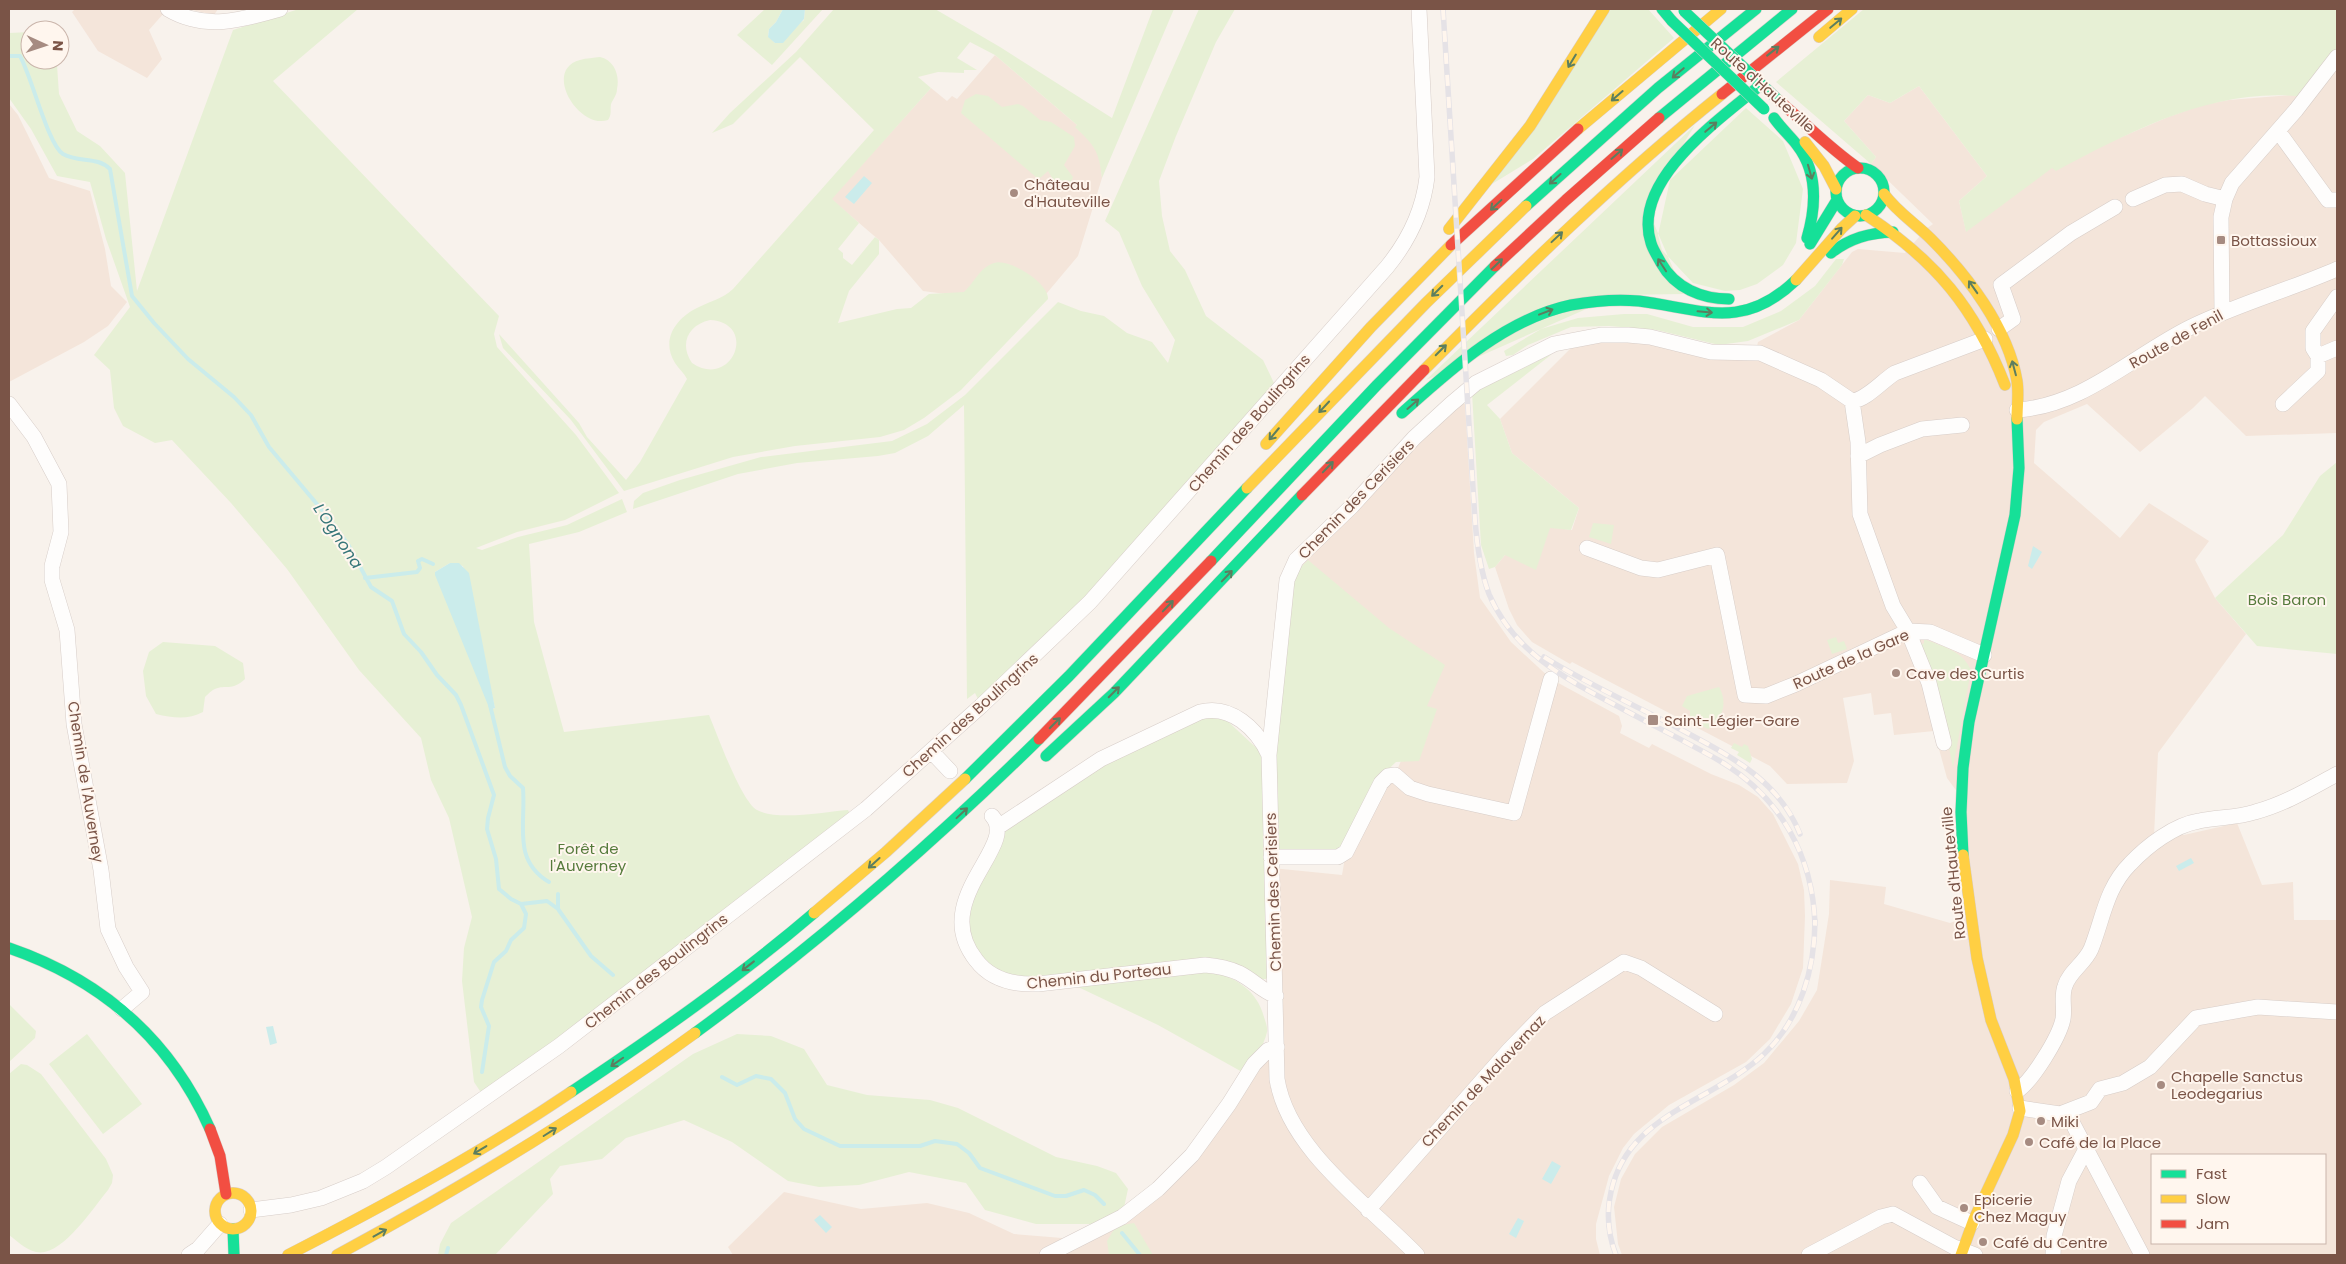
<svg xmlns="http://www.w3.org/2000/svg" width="2346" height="1264" font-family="Poppins,sans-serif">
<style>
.residential{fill:#f4e5da;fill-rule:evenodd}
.green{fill:#e7f0d5;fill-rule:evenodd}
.water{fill:#cbeceb}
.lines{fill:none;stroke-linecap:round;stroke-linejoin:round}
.stream{stroke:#cbeceb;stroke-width:4}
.street-casing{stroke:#d7cdc8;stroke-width:16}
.fast-casing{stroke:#d9cec9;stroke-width:12}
.slow-casing{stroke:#d9cec9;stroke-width:12}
.jam-casing{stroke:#d9cec9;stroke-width:12}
.street{stroke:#fefdfc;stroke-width:15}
.fast{stroke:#16e098;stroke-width:11}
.slow{stroke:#ffcf43;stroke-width:11}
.jam{stroke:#f24e42;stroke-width:11}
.rail-casing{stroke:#e5e2e6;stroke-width:5.5}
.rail{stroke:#fff6ee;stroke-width:4;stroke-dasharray:11;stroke-linecap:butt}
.fast-bridge-casing{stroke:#d9cec9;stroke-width:12;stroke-linecap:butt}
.fast-bridge{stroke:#16e098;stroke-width:11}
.oneway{stroke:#5c7e5f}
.poi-dot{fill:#a68b81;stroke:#fff6ee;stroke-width:2}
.labels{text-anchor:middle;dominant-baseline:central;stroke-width:4;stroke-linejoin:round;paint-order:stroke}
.street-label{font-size:15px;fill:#7a5447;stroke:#fff6ee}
.poi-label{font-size:15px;fill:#7a5447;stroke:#fff6ee;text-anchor:start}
.park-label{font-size:15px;fill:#567b3c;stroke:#fff6ee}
.water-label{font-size:16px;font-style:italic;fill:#377679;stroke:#fff6ee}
</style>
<rect width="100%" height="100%" fill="#f8f2ec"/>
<path class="residential" d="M75,9H160L164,13L149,30L162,59L147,78L98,51L72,12Z
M188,9H218L214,15Z
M2337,9V433L2246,436L2205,396L2193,408L2140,452L2087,404L2044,422L2036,430L2034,463L2120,538L2149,503L2209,541L2195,560L2215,598L2246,634L2158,753L2154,836L2184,835L2237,823L2262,885L2293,882L2294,920H2337V1255H1622L1618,1244L1614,1207L1621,1179L1635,1154L1662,1127L1734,1085L1764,1063L1799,1021L1817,990L1829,914L1830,880L1886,887L1884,904L1950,923L1971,915L1961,797L1947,778L1934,731L1894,735L1891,713L1874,715L1871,693L1843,698L1854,761L1847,783L1787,784L1770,766L1572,662L1570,664L1532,642L1517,625L1509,609L1495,567L1505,555L1550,527L1572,530L1579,508L1512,453L1500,419L1572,347L1587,343L1633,342L1756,357L1778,369L1783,355L1757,346L1758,342L1799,320L1852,252L1858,249L1905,253L1926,229L1933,224L1871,164L1876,157L1844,121L1868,95L1890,103L1919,86L1987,176L1959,201L1966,231L2052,167L2168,117L2202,105L2229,100L2291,95ZM2152,1155H2325V1243H2152Z
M995,55L1077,125L1076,127L1092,143L1100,157L1102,178L1078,256L1036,306L923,291L879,240L831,199L931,88L947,101L952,96L957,99Z
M9,104L18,115L49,178L90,191L105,249L111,286L127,302L108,326L84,342L9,382Z
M1451,404H1465L1474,553L1480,598L1511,642L1551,679L1619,716L1622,726L1620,733L1649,748L1652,744L1711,774L1739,785L1758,797L1773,814L1798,864L1804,890L1805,916L1803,968L1791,1004L1770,1039L1746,1062L1669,1105L1634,1134L1623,1148L1609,1176L1596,1224V1239L1600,1255H733L728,1247L784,1192L861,1209L927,1203L969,1213L1014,1234L1062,1238L1069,1244L1158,1189L1268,1050L1272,868L1342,875L1346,852L1365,814L1395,775L1440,669L1384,634L1296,560Z"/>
<path class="green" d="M299,9H358L273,81L499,316L494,334L497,347L576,435L619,493L565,520L517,532L476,548L482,550L518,537L567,525L622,499L627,512L579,532L529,544L534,622L564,732L709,715C717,734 741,801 757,810C777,821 824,812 848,810L850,814L484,1097L474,1082L462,981L464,948L472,917L449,818L431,780L421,738L359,670L287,569L231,503L172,440L155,443L123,426L114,408L110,370L94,355L130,307L106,239L90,182L57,176L31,129L9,98V33L30,32V60H54L57,65L59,94L77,131L100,146L125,173L137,291L233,30ZM450,563L463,566L495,708L491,710L435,572Z
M765,9H783L776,22L769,29L768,36L775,43L804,20L805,9H823L772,65L737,35Z
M834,9H935L1000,47L1112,118L1153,9H1174L1102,178C1099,151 1095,146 1075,127L1077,125L995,55L970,42L957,58L977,70H964V73L938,72L918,77L931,88L832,199L859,223L838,249L843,253V258L852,265L875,237L879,240V254L849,291L838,323L897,309L911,308L929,294L964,292C975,282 979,268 994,263C1009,258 1049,283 1048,299L961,390L924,418L904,430L880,437L795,446L733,457L624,491L571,420L503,348L499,334L579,423L587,437L626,480L640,462L687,379C684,373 679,369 675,363C660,339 677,317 699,307C711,301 722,299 733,289L874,130L800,57L733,124L712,133L730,113L796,52ZM710,320C759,323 732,390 692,363C679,344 688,325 710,320Z
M1199,9H1235L1216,42L1176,136L1159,181L1162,216L1170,251L1185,270L1206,316L1263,360L1274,383L1085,597L978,699L975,693L967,699L964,405L928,436L895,453L878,456L797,463L738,474L633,509L634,501L643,493L680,480L761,457L892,441L927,424L965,395L1058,302L1081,311L1104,316L1127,333L1152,342L1168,363L1175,340L1142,286L1119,232L1105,221Z
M1611,9H1648L1674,38L1533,159L1492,184Z
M1864,9H2337V57L2306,97C2216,86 2133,130 2056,171L2052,168L1966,232L1959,201L1987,176L1919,86L1890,103L1868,95L1844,121L1876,157L1871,164L1776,82Z
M600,57C614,60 620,75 617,89C617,95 613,99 611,104C610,111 612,114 608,120C579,130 542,70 580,60C586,58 594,58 600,57Z
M976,94L988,96L1002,107L1018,104L1023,106L1040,120L1051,122L1074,137L1075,146L1064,165L1073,177L1070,184L1067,186L1054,181L1048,171L1040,178L1036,177L961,113L965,100Z
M1746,108L1783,141L1803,189L1796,243L1783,265L1757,284L1740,290L1725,291L1693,283L1662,250L1658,235L1670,180Z
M1695,125L1646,205L1684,294L1618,295L1426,380Z
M1836,259H1844L1842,265L1799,320L1748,341L1719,345L1657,330L1609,326L1571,327L1528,345L1513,355L1506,356L1504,351L1541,329L1578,318L1624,314H1647L1693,327H1743L1781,311L1815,286Z
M1552,354L1487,405L1500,419L1512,453L1579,508L1571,530L1550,528L1536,570L1505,555L1495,567L1489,569L1481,545L1472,393Z
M2337,462V654L2257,646L2215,598L2283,535L2320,476Z
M1593,523L1614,525L1611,544L1589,537Z
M1308,560L1389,628L1445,665L1427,706L1437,709L1419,761L1396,762L1378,779L1346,844L1337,852L1278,850L1274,752L1292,586L1298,570Z
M1836,637L1838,643L1844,641L1847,649L1832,654L1827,640Z
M1924,639C1943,647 1962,650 1971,670L1953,768L1948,742L1918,647L1924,643Z
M163,642L215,646L243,663L245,679C231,692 226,684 215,689C212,690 208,694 205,697L203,712C188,720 173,718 156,714L146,696L143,671L149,652Z
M1719,687C1728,703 1723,719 1708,729L1690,720V711L1682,706L1687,696Z
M1208,713L1222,716L1264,755L1269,975L1266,979H1260L1234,963L1033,979C986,975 978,956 961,916L998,835L1056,787Z
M1734,743L1742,747L1744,744L1748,746L1752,759L1750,763L1737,755L1739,752L1731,748Z
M1210,970C1236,978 1257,990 1264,1017C1265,1021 1268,1027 1267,1032C1264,1047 1252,1060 1244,1073L1158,1025L1076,986Z
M9,1004L36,1031L35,1038L9,1062Z
M87,1034L142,1104L103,1134L49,1064Z
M737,1034L771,1036L804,1049L827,1085L867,1095L930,1100L958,1108L1056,1157L1097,1166L1116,1173L1128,1189L1122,1217L1098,1224H1036L985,1210L966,1183L909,1172L859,1185L819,1187L788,1181L732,1142L684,1120L626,1138L602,1159L560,1166L550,1179L553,1194L495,1255H438L440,1244L451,1223L693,1054Z
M21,1064L27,1065L41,1074L106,1159L113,1175L112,1183L108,1190C93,1208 61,1258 36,1252C25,1249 17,1241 9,1235V1074Z
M1134,1223L1153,1255H1109L1107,1241L1116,1226Z"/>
<path class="water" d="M783,9H805L804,19L783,43H775L768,37L769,29L776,22Z
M864,176L872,183L854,204L845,197Z
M2033,546L2042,552L2032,569L2028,566Z
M450,563H459L469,573L495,708L490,710L435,575V572Z
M2191,858L2194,863L2179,871L2176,866Z
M273,1026L277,1043L270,1045L266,1027Z
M1552,1161L1561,1166L1551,1184L1542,1179Z
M820,1215L832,1227L826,1233L814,1220Z
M1518,1218L1524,1221L1516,1238L1509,1234Z"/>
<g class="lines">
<path class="stream" d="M9,56H20C32,77 48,145 63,154C79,163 97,156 110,169L132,296L154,323L188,359L234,397L251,415L269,447L332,522L349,546L371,587L392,601L404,634L421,652L437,675L456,695L461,705L494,795L488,818L487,829L496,859L499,889L511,899L521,904L526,914L524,928L511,940L506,951L494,962L482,1000L481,1007L489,1026L482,1072
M365,578L417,572L420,568L418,561L422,559L433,564
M490,705L505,767L510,776L523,788C526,825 512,860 549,882
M521,904L547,901L558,909L591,956L613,975
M558,909V894
M722,1077L737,1085L756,1076L771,1079L785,1093L795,1119L804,1129L840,1146H920L935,1141L957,1144L969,1153L980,1168L1055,1196H1066L1084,1190L1095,1195L1104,1204
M1122,1233L1140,1255
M446,1255L448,1248"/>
<defs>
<path id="street" d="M168,9C205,31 242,20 280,9
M2278,131L2328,200H2337
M2133,199L2165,185L2182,184L2205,194L2225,199
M2222,312L2221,217L2225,199L2232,183L2296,110L2337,57
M1999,329L2013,319L2001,285L2071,233L2115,207
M2318,356L2337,348
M1852,401L1858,442L1860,514L1893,606L1908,631L1929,683L1944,743
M9,404L34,437L59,484L61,532L52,566V580L67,630L74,724L101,870L108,929L126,967L142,992L122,1009
M2283,404L2318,371V356L2313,348V331L2337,297
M2017,410C2083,406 2134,355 2191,327C2238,304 2289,290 2337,269
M1858,456L1880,445L1922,429L1962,425
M1587,548L1641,568L1658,570L1717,555L1745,695L1766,696L1796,684L1908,631L1930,632L1984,655
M931,751L950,771
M992,816C1020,846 928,899 976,960C991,980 1014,985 1038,984L1205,965C1217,966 1228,968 1239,973C1253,980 1262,991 1276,996
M998,827L1101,759L1200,712C1231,704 1257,729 1269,755
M1271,857H1338L1346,852L1381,783L1388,776L1395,775L1410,788L1428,794L1514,813L1551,679
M2017,1091C2032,1081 2059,1038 2063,1019C2065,1008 2061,996 2065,986C2069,972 2085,963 2091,949C2103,919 2106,888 2130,864C2147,846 2174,825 2199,821C2218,817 2237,818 2255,812C2285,804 2311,788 2337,774
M2020,1108L2060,1114L2073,1124L2142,1255
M2060,1114L2091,1102L2100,1089L2123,1083L2150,1067L2196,1018L2258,1007L2337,1012
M1920,1183L1937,1207L1972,1223
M251,1210L291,1205L321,1198L363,1181L386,1167L559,1046L866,809L981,706L1090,602L1387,267C1409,240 1423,212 1427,177L1419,9
M1368,1210L1509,1050L1545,1013L1624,962L1641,968L1715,1014
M189,1255L198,1249L220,1224
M1047,1255L1122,1217L1158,1189L1192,1155L1229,1104L1254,1064L1268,1050L1277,1047
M1417,1255C1370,1206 1288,1150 1277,1079L1269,755L1287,580L1296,560L1352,506L1414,438L1451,404L1476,383L1554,344L1601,335H1628L1650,337L1711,352L1760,353L1821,380L1852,401C1866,400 1882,381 1895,373L1985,339
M1809,1255L1881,1217L1893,1214L1954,1247L1975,1255
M2053,1255L2054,1236L2069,1181L2086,1149"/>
<path id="fast" d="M1662,9L1672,21
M1659,118L1792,9
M1774,118C1781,128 1790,136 1797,145C1818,172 1816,207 1807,238
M1836 192a24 24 0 1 1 48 0a24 24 0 1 1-48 0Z
M1526,206L1658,88L1756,9
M1810,244L1837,200
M1831,253C1850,238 1869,233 1893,232
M1729,299C1702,299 1675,288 1661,263C1658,257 1653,250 1651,243C1631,182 1717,121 1757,88
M1402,413C1450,370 1505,319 1571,305C1593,301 1616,299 1639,301C1702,309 1742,332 1796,280
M1211,561L1377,385L1495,266
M1046,756L1114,693L1302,495
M965,779L1069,676L1247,488
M1963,855L1961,812L1963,768L1969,722L2015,515L2019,468L2017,419
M9,948C102,980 170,1039 210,1129
M695,1033C817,944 931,845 1039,739
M571,1092C655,1036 738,978 814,913
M233,1229L234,1255"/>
<path id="slow" d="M1819,37L1852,9
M1578,129L1721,9
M1805,142L1824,166L1836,189
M1884,194C1897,212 1915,223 1931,239C1967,275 2008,328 2017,381C2019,393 2017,406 2017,419
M1866,215C1935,260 1975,308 2005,385
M1449,229L1530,126L1604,9
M1796,280L1842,228L1855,216
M1424,370C1520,273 1616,179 1722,94
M1266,444L1371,327L1451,245
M1247,488L1426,303L1526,206
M814,913L886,852L965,779
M215 1211a18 18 0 1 1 36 0a18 18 0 1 1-36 0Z
M288,1255C385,1205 481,1153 571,1092
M337,1255C461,1188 581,1116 695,1033
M1961,1255L1974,1219L2013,1135L2020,1111L2014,1079L1991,1020L1977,958L1963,855"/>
<path id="jam" d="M1722,94L1828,9
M1777,99C1804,122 1829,148 1858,168
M1451,245L1578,129
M1495,266L1566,200L1659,118
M1302,495L1424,370
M1039,739L1211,561
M210,1129L220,1156L226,1194"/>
</defs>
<use href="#street" class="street-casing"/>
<use href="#fast" class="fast-casing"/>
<use href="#slow" class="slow-casing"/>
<use href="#jam" class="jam-casing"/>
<use href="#street" class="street"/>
<use href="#fast" class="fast"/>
<use href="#slow" class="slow"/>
<use href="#jam" class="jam"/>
<defs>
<path id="rail" d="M1443,9L1475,520C1477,545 1480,570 1489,594C1514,653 1566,679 1619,707C1652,725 1687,742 1720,761C1780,797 1813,855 1815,925
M1544,657C1586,683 1632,704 1676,727C1726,754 1778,778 1800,834
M1616,1255C1607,1232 1606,1208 1613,1184C1634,1112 1714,1101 1764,1054C1800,1020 1815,969 1815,920"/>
</defs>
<use href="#rail" class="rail-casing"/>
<use href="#rail" class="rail"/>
<defs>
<path id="fast-bridge" d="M1684,11L1777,99
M1672,21L1764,109"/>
</defs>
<use href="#fast-bridge" class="fast-bridge-casing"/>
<use href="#fast-bridge" class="fast-bridge"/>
</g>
<defs><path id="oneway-shaft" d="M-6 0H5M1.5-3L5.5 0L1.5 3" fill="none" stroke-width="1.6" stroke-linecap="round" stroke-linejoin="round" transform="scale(1.25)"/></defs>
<g class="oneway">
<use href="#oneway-shaft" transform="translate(1836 23) rotate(-40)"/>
<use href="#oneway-shaft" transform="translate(1773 51) rotate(-38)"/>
<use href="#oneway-shaft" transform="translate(1572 61) rotate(121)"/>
<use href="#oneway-shaft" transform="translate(1678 73) rotate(140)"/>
<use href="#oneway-shaft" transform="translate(1617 96) rotate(139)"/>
<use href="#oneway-shaft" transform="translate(1711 127) rotate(-40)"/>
<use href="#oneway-shaft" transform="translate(1617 154) rotate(-41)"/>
<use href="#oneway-shaft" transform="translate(1810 172) rotate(74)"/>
<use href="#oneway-shaft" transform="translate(1555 179) rotate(138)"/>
<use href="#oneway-shaft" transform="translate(1496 205) rotate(137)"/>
<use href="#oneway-shaft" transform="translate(1837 233) rotate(-49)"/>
<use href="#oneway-shaft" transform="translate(1557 237) rotate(-43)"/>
<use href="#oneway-shaft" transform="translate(1497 264) rotate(-44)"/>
<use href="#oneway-shaft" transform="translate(1662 265) rotate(-123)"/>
<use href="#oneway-shaft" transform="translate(1973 287) rotate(-125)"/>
<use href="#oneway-shaft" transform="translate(1437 291) rotate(135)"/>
<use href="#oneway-shaft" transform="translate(1546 312) rotate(-21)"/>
<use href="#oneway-shaft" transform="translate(1705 312) rotate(5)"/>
<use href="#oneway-shaft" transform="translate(1441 350) rotate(-45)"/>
<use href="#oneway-shaft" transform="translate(2014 368) rotate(-105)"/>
<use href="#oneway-shaft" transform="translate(1413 404) rotate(-41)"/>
<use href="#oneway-shaft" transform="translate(1324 407) rotate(133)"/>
<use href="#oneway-shaft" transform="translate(1274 434) rotate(130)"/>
<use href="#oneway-shaft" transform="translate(1328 467) rotate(-46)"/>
<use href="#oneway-shaft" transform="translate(1227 576) rotate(-46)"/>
<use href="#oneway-shaft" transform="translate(1168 606) rotate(-46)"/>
<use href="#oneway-shaft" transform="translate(1114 692) rotate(-45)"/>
<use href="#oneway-shaft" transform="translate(1055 723) rotate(-45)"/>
<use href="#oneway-shaft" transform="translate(962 813) rotate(-43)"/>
<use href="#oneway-shaft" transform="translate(874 863) rotate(138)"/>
<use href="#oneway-shaft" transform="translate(748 966) rotate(142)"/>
<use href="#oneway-shaft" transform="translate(617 1062) rotate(145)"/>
<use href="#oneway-shaft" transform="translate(550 1132) rotate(-32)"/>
<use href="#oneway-shaft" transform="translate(480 1150) rotate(149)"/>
<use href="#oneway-shaft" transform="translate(380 1233) rotate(-29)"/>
</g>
<g class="poi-dot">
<circle cx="1014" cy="193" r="5"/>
<rect x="2216" y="235" width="10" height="10" rx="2.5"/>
<circle cx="1896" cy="673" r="5"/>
<rect x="1647" y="714" width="12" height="12" rx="2.5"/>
<circle cx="2161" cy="1085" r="5"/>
<circle cx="2041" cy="1121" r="5"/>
<circle cx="2029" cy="1142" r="5"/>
<circle cx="1964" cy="1208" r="5"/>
<circle cx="1983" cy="1242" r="5"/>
</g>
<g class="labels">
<g class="street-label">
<text transform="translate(1763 85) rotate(42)">Route d'Hauteville</text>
<text transform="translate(2176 339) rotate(-29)">Route de Fenil</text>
<text transform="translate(1249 423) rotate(-49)">Chemin des Boulingrins</text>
<text transform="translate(1356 499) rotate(-46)">Chemin des Cerisiers</text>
<text transform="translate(1851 659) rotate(-24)">Route de la Gare</text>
<text transform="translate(970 715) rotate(-42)">Chemin des Boulingrins</text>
<text transform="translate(86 782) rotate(81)">Chemin de l'Auverney</text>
<text transform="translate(1953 873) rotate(-96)">Route d'Hauteville</text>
<text transform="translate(1273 892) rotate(-92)">Chemin des Cerisiers</text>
<text transform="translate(656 971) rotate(-38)">Chemin des Boulingrins</text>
<text transform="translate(1099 976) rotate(-6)">Chemin du Porteau</text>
<text transform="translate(1483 1081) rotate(-47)">Chemin de Malavernaz</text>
</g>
<g class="poi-label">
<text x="1024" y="184">Château<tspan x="1024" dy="17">d'Hauteville</tspan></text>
<text x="2231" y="240">Bottassioux</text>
<text x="1906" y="673">Cave des Curtis</text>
<text x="1664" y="720">Saint-Légier-Gare</text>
<text x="2171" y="1076">Chapelle Sanctus<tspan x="2171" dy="17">Leodegarius</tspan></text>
<text x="2051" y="1121">Miki</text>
<text x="2039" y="1142">Café de la Place</text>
<text x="1974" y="1199">Epicerie<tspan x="1974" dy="17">Chez Maguy</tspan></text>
<text x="1993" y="1242">Café du Centre</text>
</g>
<g class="park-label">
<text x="2287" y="599">Bois Baron</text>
<text x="588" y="848">Forêt de<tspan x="588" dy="17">l'Auverney</tspan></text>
</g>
<g class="water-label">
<text transform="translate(338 536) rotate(56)">L'Ognona</text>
</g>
</g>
<rect width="2346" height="1264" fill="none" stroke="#7a5447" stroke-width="20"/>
<rect x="2151" y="1154" width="175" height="90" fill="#fff6ee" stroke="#cab5ab"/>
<rect x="2161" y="1170" width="25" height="8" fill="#16e098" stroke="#cab5ab"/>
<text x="2196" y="1179" font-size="15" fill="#7a5447">Fast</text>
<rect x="2161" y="1195" width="25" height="8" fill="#ffcf43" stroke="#cab5ab"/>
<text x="2196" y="1204" font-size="15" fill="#7a5447">Slow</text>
<rect x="2161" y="1220" width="25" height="8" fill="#f24e42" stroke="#cab5ab"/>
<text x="2196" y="1229" font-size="15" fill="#7a5447">Jam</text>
<g transform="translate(45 45) rotate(93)"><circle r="24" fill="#fff6ee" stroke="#cab5ab"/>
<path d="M0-4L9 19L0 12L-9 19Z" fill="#a68b81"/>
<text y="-8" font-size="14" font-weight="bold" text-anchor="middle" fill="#7a5447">N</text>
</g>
</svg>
